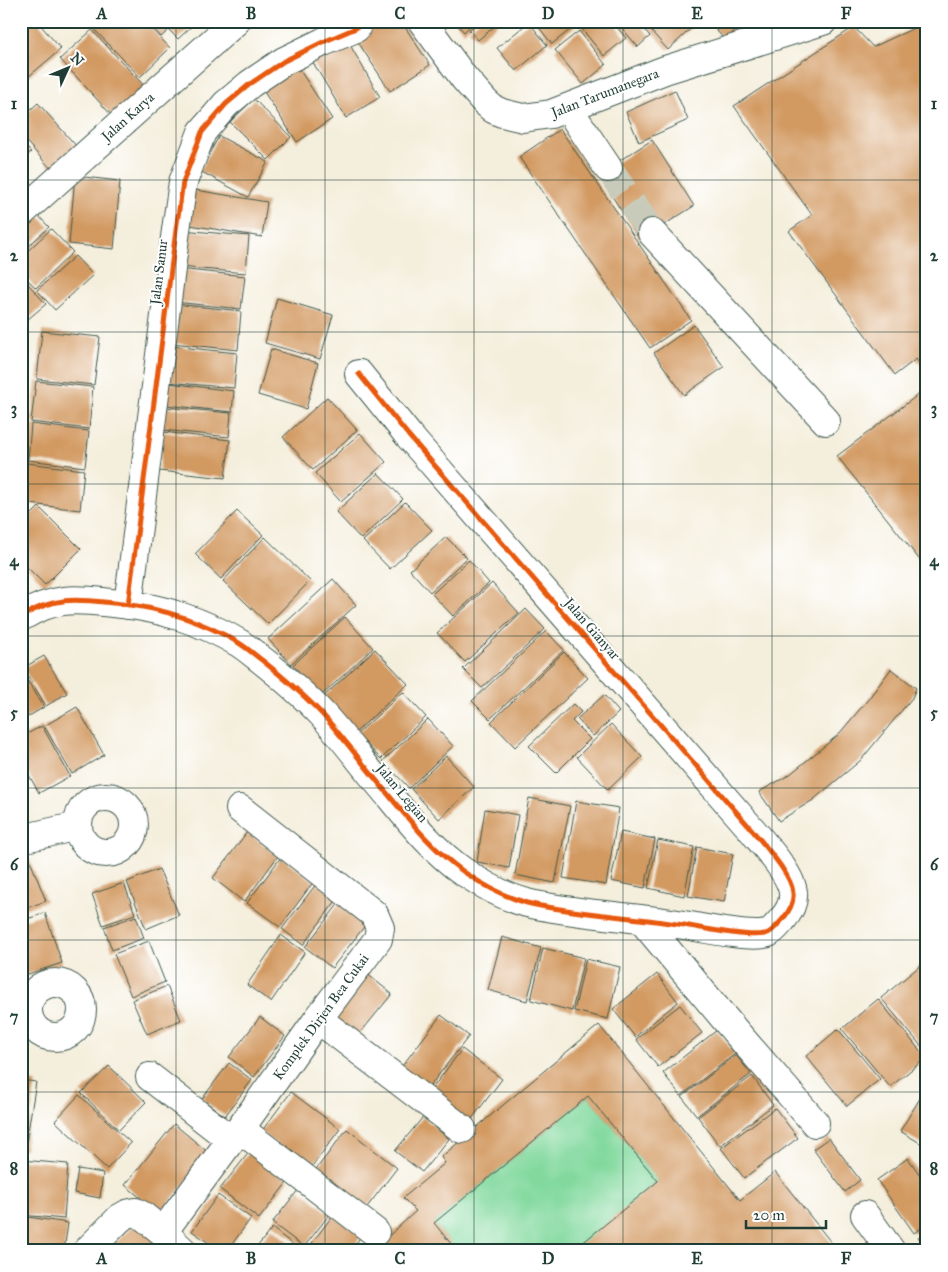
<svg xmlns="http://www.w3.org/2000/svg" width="948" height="1272" font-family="'IM FELL Great Primer',serif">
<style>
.park{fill:#82d99e;stroke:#508b69}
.building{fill:#d29960}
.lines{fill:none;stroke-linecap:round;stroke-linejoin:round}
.minor-tunnel{stroke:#c9cbba;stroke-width:28;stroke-dasharray:28 14;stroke-linecap:butt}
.minor-casing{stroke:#3f584d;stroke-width:30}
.minor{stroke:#fff;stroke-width:28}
.cycleway-casing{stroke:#fff;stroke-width:8}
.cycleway{stroke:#e8590c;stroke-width:5}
.grid{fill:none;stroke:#1f3d34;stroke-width:1;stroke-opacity:0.55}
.labels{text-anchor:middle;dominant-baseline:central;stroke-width:4;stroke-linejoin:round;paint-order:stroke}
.street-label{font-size:14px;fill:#1f3d34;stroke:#fff}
.neatline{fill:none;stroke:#1f3d34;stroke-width:2}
.grid-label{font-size:16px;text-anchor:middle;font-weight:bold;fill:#1f3d34}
</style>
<rect width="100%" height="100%" fill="#fff"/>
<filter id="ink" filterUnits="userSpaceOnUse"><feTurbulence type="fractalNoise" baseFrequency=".02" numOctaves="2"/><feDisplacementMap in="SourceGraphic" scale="10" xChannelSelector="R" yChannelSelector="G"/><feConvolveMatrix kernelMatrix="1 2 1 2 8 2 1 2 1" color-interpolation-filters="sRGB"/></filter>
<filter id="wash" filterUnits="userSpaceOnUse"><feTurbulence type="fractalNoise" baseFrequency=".0096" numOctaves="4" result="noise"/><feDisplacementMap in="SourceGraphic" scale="20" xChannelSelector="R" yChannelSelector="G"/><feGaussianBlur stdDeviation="1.12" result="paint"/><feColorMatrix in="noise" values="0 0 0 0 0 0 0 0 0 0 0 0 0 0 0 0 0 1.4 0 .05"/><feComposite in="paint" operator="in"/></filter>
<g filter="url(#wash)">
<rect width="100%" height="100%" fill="#f4eedc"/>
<path class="park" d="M588,1096L658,1181L585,1251H457L434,1223Z"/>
<g id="blocks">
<path class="building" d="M21,21H37L61,49L21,83Z
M100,21H144L170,48L140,77L93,28Z
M147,21H191L194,24L178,39L169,30L161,37Z
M376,21H401L430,65L390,91L354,36Z
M454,21H475L464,32Z
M479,21H501L478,40L469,30Z
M534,21H572L575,26L552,44Z
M589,21H612L626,38L604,56L581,28Z
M616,21H637L650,36L638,47Z
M642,21H699L668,50Z
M708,21H745L725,40Z
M756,21H769L761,28Z
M529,22L547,45L516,71L497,48Z
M927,22V373L916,359L895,375L789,231L812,215L734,106L854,27L873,47Z
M92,30L147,89L115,119L60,59Z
M579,31L606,65L583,84L555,50Z
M346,38L380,97L346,118L311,59Z
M295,63L332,119L297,142L260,86Z
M675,90L688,120L639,142L626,112Z
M254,99L291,137L268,160L230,122Z
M38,103L79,149L54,172L21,136V118Z
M560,129L691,320L650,348L519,157Z
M219,136L268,162L248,197L200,171Z
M652,140L694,206L640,240L598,174Z
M21,142L31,152L21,161Z
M75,176L120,181L114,249L69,244Z
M190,189L267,202L262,237L184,224Z
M35,212L49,227L21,253V224Z
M51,229L73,252L36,288L21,273V257Z
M182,230L249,236L246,273L179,267Z
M75,256L93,275L55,310L37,290Z
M178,269L245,276L241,309L175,302Z
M21,276L46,304L21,325Z
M277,298L333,315L320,359L265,343Z
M175,304L241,311L238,350L171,343Z
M694,325L724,367L684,395L654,353Z
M42,331L100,337L94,385L37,379Z
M171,346L237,353L234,388L168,382Z
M271,349L318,363L306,409L258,395Z
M36,381L93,387L89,429L31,422Z
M168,383L234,391L232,412L166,405Z
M927,388V569L837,456Z
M327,397L357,430L313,470L283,437Z
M165,407L231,413L229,437L163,430Z
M31,424L89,431L85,467L28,460Z
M163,432L230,440L225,478L159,471Z
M360,433L386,462L341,502L315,473Z
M27,463L84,470L80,510L22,503Z
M378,473L403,499L361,539L336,512Z
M405,502L432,530L390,569L363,541Z
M39,507L81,549L45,585L21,561V525Z
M237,511L263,535L221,579L195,554Z
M265,537L310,581L268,624L223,581Z
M446,537L467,558L430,592L410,570Z
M469,560L489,583L453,616L432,594Z
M333,579L356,605L291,664L268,639Z
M492,583L519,613L465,662L437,633Z
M526,609L545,629L482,688L463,669Z
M345,617L373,648L321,696L293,665Z
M546,631L564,650L490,719L472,701Z
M375,649L408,684L355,733L322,698Z
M564,652L588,678L515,747L491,722Z
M44,656L67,693L46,706L23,668Z
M891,669L916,688L912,698L861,760L813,800L779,821L759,792L789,775L838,735L866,702Z
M21,670L44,707L21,721Z
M403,692L426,717L381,759L357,734Z
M604,695L619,712L593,736L577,719Z
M573,704L581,712L572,721L590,739L556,773L529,746Z
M77,707L104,755L72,774L44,726Z
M428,719L453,746L409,788L383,761Z
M611,724L642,757L608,790L577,757Z
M42,726L70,776L39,793L21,761V737Z
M446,756L474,787L439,819L411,789Z
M529,798L570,806L555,883L515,875Z
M576,801L619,808L606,885L563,878Z
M485,809L518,815L509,868L477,862Z
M247,832L278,856L244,902L213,878Z
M621,832L655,839L645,888L611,881Z
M658,840L694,847L684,896L648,888Z
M697,847L733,854L724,902L688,896Z
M281,857L314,881L280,927L247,903Z
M29,858L46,901L21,910V861Z
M159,869L179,915L146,929L127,882Z
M124,883L135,914L103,925L92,894Z
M317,883L338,898L303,945L282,929Z
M340,902L367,923L332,968L305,947Z
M45,913L62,963L22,976L21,974V921Z
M136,916L144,938L112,950L104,927Z
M281,935L305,952L271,1002L247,985Z
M502,937L541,948L527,1001L488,990Z
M149,941L165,982L131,996L114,954Z
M543,948L584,958L572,1011L531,1000Z
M586,959L620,967L608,1019L574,1011Z
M927,960V1053L881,998Z
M366,973L392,994L357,1037L331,1016Z
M657,974L678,1002L635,1037L613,1009Z
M167,986L181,1020L147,1034L132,1000Z
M878,999L926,1058L890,1087L842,1029Z
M680,1005L702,1033L658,1067L636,1039Z
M441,1015L469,1036L426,1091L399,1070Z
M260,1017L285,1036L254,1077L229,1057Z
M599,1025L740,1200L775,1172L838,1251H585L580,1245L658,1181L588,1096L434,1223L457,1251H390L382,1242L416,1211L403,1198L445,1163L441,1157Z
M838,1029L880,1079L847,1106L806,1056Z
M717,1030L735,1054L681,1096L663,1073Z
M462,1049L502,1079L468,1124L428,1094Z
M736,1055L751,1074L697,1116L682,1097Z
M229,1063L252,1080L225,1116L202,1099Z
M109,1066L146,1102L119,1130L81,1093Z
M752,1076L773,1105L720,1146L698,1117Z
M21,1080L36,1082L25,1150H21Z
M927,1087V1147L900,1131Z
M291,1092L340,1129L310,1169L261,1132Z
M79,1095L131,1143L107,1169L55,1121Z
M775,1108L798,1138L744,1178L721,1148Z
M423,1117L449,1139L422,1172L395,1151Z
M174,1124L209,1153L160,1214L125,1185Z
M347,1129L397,1168L364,1211L314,1172Z
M829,1138L860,1180L845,1192L813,1149Z
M250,1151L289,1180L259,1219L220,1189Z
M908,1158L927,1185V1224L914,1233L877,1180Z
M21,1160L68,1164L64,1219L21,1215Z
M78,1169L103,1173L100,1198L74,1193Z
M299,1189L330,1214L304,1247L272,1223Z
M218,1195L251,1218L227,1251H220L192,1231Z
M333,1215L361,1236L351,1251H306Z
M21,1216L68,1223L64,1251H21Z
M138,1221L165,1251H107Z
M272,1228L301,1251H254Z
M927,1231V1250L918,1237Z"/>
</g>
</g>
<g filter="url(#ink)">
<use href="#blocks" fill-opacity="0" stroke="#3f584d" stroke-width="1"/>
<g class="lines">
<path class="minor-tunnel" d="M608,168L652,233"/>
<defs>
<path id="minor" d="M422,21L464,78L485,102L493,109L502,113L523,118L551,114L665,70L823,21
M568,108L608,168
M21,213L236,21
M652,233L826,421
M128,605L176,230L183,182L202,132L226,104L250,84L284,61L323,42L356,28
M21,617C58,594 81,600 122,604C162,608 204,622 239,643C247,648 255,655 263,661C283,677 304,695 322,714C343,737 362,763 382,787C407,817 432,850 464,872C483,885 505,897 527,903C552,909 579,912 605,915C632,918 658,921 684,925C701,928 754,939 768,933C774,930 778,924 782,920C789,912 794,903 793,893C792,875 764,845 753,831L409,436L359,374
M78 825a28 28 0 1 1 56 0a28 28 0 1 1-56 0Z
M21,839L78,826
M641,919L735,1031L815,1123
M28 1010a27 27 0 1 1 54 0a27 27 0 1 1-54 0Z
M318,1019L462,1129
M150,1077L231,1140
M240,1129L375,1232
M865,1215L891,1251
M87,1251L120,1218L127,1214L136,1212L143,1216L163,1232
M183,1251L163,1232L231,1140L240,1129L318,1019L378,939L380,928L374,914L240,809"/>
</defs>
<use href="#minor" class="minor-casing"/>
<use href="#minor" class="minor"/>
<defs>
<path id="cycleway" d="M128,605L176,230L183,182L202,132L226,104L250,84L284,61L323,42L356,28
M21,617C58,594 81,600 122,604C162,608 204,622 239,643C247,648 255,655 263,661C283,677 304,695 322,714C343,737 362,763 382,787C407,817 432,850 464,872C483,885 505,897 527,903C552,909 579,912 605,915C632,918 658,921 684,925C701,928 754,939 768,933C774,930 778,924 782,920C789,912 794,903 793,893C792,875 764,845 753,831L409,436L359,374"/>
</defs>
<use href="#cycleway" class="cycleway-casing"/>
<use href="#cycleway" class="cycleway"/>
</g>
</g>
<path class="grid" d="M176,21V1251M325,21V1251M474,21V1251M623,21V1251M772,21V1251M21,180H927M21,332H927M21,484H927M21,636H927M21,788H927M21,940H927M21,1092H927"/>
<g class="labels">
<g class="street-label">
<text transform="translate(605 93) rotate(-21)">Jalan Tarumanegara</text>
<text transform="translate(128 117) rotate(-42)">Jalan Karya</text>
<text transform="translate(159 272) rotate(-83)">Jalan Sanur</text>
<text transform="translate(592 629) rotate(49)">Jalan Gianyar</text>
<text transform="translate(402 793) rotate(50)">Jalan Legian</text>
<text transform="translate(321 1017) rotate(-54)">Komplek Dirjen Bea Cukai</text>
</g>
</g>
<rect width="948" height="1272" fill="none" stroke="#fff" stroke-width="55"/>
<g transform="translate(68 68) rotate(46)" stroke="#ffffff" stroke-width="4" paint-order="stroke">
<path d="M0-4L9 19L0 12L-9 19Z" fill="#1f3d34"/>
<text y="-8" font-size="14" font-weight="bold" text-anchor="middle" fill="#1f3d34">N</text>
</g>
<path d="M746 1220v8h80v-8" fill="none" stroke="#1f3d34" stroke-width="2.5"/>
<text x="753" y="1220" font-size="15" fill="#1f3d34" stroke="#ffffff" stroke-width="4" paint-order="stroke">20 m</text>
<rect x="28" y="28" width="892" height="1216" class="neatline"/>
<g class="grid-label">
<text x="102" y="19">A</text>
<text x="251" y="19">B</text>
<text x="400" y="19">C</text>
<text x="548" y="19">D</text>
<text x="697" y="19">E</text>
<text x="846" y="19">F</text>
<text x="14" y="109">1</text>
<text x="934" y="109">1</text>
<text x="14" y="261">2</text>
<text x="934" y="261">2</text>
<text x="14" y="414">3</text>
<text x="934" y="414">3</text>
<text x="14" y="566">4</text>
<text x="934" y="566">4</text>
<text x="14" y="718">5</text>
<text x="934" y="718">5</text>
<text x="14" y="870">6</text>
<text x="934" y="870">6</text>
<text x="14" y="1022">7</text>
<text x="934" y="1022">7</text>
<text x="14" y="1174">8</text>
<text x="934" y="1174">8</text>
<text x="102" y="1264">A</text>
<text x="251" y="1264">B</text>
<text x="400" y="1264">C</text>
<text x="548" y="1264">D</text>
<text x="697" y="1264">E</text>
<text x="846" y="1264">F</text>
</g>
</svg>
